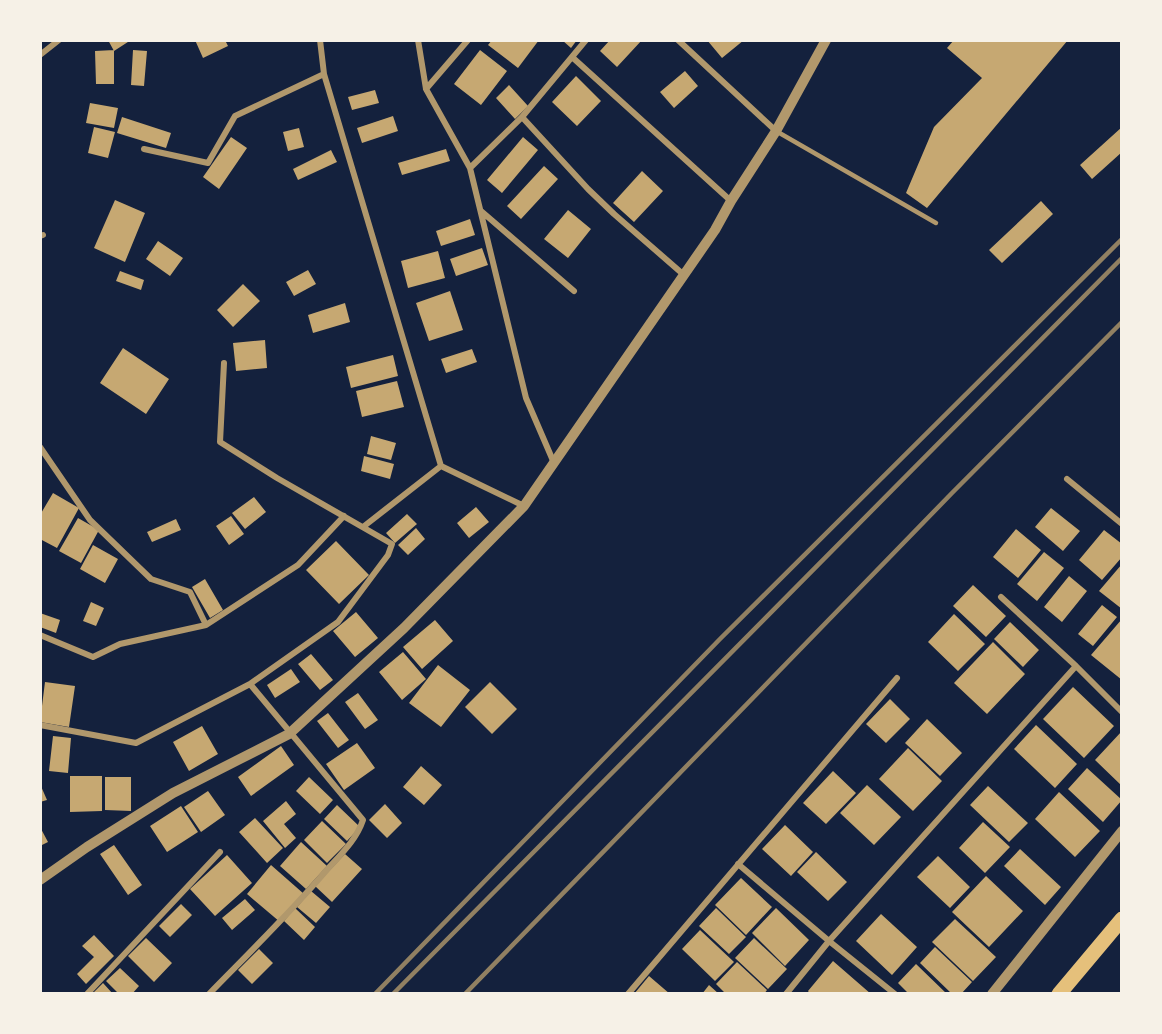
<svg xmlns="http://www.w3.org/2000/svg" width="1162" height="1034" font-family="'Noto Sans',sans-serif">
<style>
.building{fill:#c6a872}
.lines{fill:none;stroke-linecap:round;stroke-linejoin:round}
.service{stroke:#b1986c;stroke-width:4.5}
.minor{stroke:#b1986c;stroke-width:6}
.tertiary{stroke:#b1986c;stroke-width:10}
.primary{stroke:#e5c07b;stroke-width:15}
.rail{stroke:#918062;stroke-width:4.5}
</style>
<rect width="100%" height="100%" fill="#14213d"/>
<path class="building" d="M108,40H131L114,51Z
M195,40H225L228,46L203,58Z
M492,40H539L518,68L488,45Z
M562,40H577L571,48Z
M610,40H642L617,67L600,51Z
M707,40H744L722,58Z
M954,40H1068L927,208L906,193L934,127L982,78L947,48Z
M114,50V84H96L95,51Z
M133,50L147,51L144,86L131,85Z
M480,50L507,71L481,105L454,84Z
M685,71L698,86L674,108L660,92Z
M576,76L601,101L577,126L552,102Z
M509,85L528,106L515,119L496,98Z
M375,90L379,103L352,110L348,97Z
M90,103L118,108L114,128L86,123Z
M393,116L398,131L362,143L357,128Z
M122,117L171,133L166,148L117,133Z
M94,127L115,132L108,158L88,153Z
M1122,127V152L1092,179L1080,165Z
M299,128L304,147L288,151L283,132Z
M231,137L247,148L219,189L203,177Z
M523,137L538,150L502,193L487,180Z
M446,149L450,161L402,175L398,163Z
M331,150L337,162L298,180L293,169Z
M544,166L558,179L521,219L507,206Z
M642,171L663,191L634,222L613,203Z
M115,200L145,213L125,262L94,248Z
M1041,201L1053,214L1002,263L989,250Z
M568,210L591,229L568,258L544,239Z
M470,219L475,235L441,246L436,231Z
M158,241L183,258L170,276L146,259Z
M482,248L488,265L456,276L450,259Z
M438,251L445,278L408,288L401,261Z
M308,270L316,284L294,296L286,282Z
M120,271L144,280L141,290L116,281Z
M243,284L260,301L233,327L217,310Z
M450,291L463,330L429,341L416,303Z
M345,303L350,322L313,333L308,315Z
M265,340L267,368L236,371L233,343Z
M123,348L169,379L146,414L100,383Z
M472,349L477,362L446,373L441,359Z
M393,355L398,376L351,388L346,367Z
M397,381L404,407L362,417L356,391Z
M371,436L396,443L391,460L367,454Z
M364,456L394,464L390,479L361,471Z
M53,493L79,508L57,548L40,539V515Z
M254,497L266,512L245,529L232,513Z
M476,507L489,522L469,538L457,523Z
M1051,508L1080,531L1063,551L1035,527Z
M407,514L417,524L395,543L386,533Z
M231,516L244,534L229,545L216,526Z
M78,518L99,530L81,563L59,551Z
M176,519L181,530L152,542L147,532Z
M416,528L425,539L408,555L398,545Z
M1016,529L1041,550L1018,578L993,557Z
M1104,530L1122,544V557L1102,580L1079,560Z
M336,541L369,575L339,604L306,570Z
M93,545L118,559L105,583L80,569Z
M1044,552L1064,568L1037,601L1017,584Z
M1122,564V609L1099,591Z
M1069,576L1087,591L1062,622L1044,607Z
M205,579L223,610L210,618L192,587Z
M973,585L1006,616L986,637L953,606Z
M91,602L104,608L96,626L83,621Z
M1102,605L1117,617L1093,646L1078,634Z
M356,612L378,638L355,657L333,631Z
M40,613L60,620L56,633L40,627Z
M954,614L985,644L958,671L928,642Z
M1122,619V680L1091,655Z
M435,620L453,641L422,669L403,647Z
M1010,622L1039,650L1023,667L994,639Z
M993,642L1025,674L987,714L954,683Z
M403,652L426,679L402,700L379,672Z
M311,654L333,680L320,690L298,664Z
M438,665L470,690L441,727L409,703Z
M291,669L300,682L275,698L267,685Z
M45,682L75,686L69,727L40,722Z
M490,682L517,709L492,734L465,707Z
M1073,687L1114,726L1084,758L1043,719Z
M358,693L378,720L365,729L345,702Z
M890,699L910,719L886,743L866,724Z
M328,713L349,740L338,748L317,721Z
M927,719L962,753L940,776L905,743Z
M1036,725L1077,764L1055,788L1014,749Z
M202,726L218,754L189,771L173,742Z
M1122,731V786L1095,760Z
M53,736L71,738L68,773L49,771Z
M357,743L375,768L344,790L326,764Z
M281,746L294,765L251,796L238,777Z
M908,748L942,781L913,811L879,779Z
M421,766L442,785L424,805L403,787Z
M1087,768L1122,800L1103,822L1068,789Z
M833,771L856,793L826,824L803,803Z
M70,776H102V811L70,812Z
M105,777H131V811L105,810Z
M309,777L333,800L320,814L296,791Z
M40,784L47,800L40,802Z
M867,785L901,817L874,845L840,813Z
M988,786L1028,823L1009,842L970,805Z
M208,791L225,815L201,832L184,807Z
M1059,792L1100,831L1075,857L1035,819Z
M286,801L296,814L284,824L296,838L285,848L263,821Z
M385,804L402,823L387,838L369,820Z
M337,805L360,827L347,841L324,819Z
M181,806L198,832L167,852L150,826Z
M255,818L283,848L267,863L239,832Z
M322,821L346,844L327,863L304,840Z
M983,822L1010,847L985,873L959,848Z
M785,825L813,852L791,876L762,849Z
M40,827L48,842L40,846Z
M301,842L327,866L306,889L280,866Z
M114,845L142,885L128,895L100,854Z
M1020,849L1061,887L1045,905L1004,866Z
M816,852L847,882L828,901L797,872Z
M345,854L362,869L332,902L315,886Z
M227,855L252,883L215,916L190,889Z
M938,856L970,887L950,908L917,877Z
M271,865L304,894L280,922L247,894Z
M986,876L1023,911L989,947L952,912Z
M741,878L772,907L746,935L715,905Z
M311,891L330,907L316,923L297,907Z
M245,899L255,910L232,930L222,918Z
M181,904L192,915L170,937L159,926Z
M295,908L315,927L304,940L284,921Z
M716,908L746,937L729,954L699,926Z
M776,908L809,940L785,966L752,933Z
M881,914L917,947L892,975L856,941Z
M955,919L996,957L973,981L932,942Z
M700,930L734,962L715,981L682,949Z
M94,935L114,956L86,984L77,974L94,957L82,946Z
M146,938L172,963L154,982L128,956Z
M754,938L787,969L768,989L735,958Z
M935,947L972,982L961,994H952L920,963Z
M259,949L273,963L252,984L238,970Z
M833,961L871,994H810L808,991Z
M737,962L767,990L764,994H726L716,984Z
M916,964L947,994H909L898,983Z
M120,968L139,986L132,994H119L106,981Z
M649,976L670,994H634Z
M103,983L113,994H92Z
M709,985L719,994H702Z"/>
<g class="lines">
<path class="service" d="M776,131L936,223"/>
<path class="minor" d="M320,40L324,74L441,466L524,506
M418,40L426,89L470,168L526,398L554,463
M678,40L776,131
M40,55L59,40
M572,57L731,201
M426,89L468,40
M522,117L588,189L614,214L684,275
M144,149L208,163L235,116L324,74
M470,168L522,117L586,40
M481,211L574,291
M40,236L43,235
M40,447L90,520L151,579L190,592L206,625
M1067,479L1122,524
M363,527L441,466
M1001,597L1076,666L1122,712
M40,635L93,657L120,644L206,625L298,565L344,516
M40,725L136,743L250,684L338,622L388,555L392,544L277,478L220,442L224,363
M738,864L829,941L895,994
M87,994L220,852
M209,994C248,954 288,915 325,872C339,856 356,841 363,820L250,684
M628,994L897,678
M786,994L829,941L1076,666"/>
<path class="tertiary" d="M40,880L87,847L173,793L289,734L404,628L524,506L715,230L731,201L776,131L826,40
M992,994L1122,831"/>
<path class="primary" d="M1059,994L1122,919"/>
<path class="rail" d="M375,994L720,639L1122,239
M393,994L1122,258
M465,994L952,493L1122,322"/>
</g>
<rect width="1162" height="1034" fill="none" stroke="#f6f1e7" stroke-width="84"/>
</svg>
